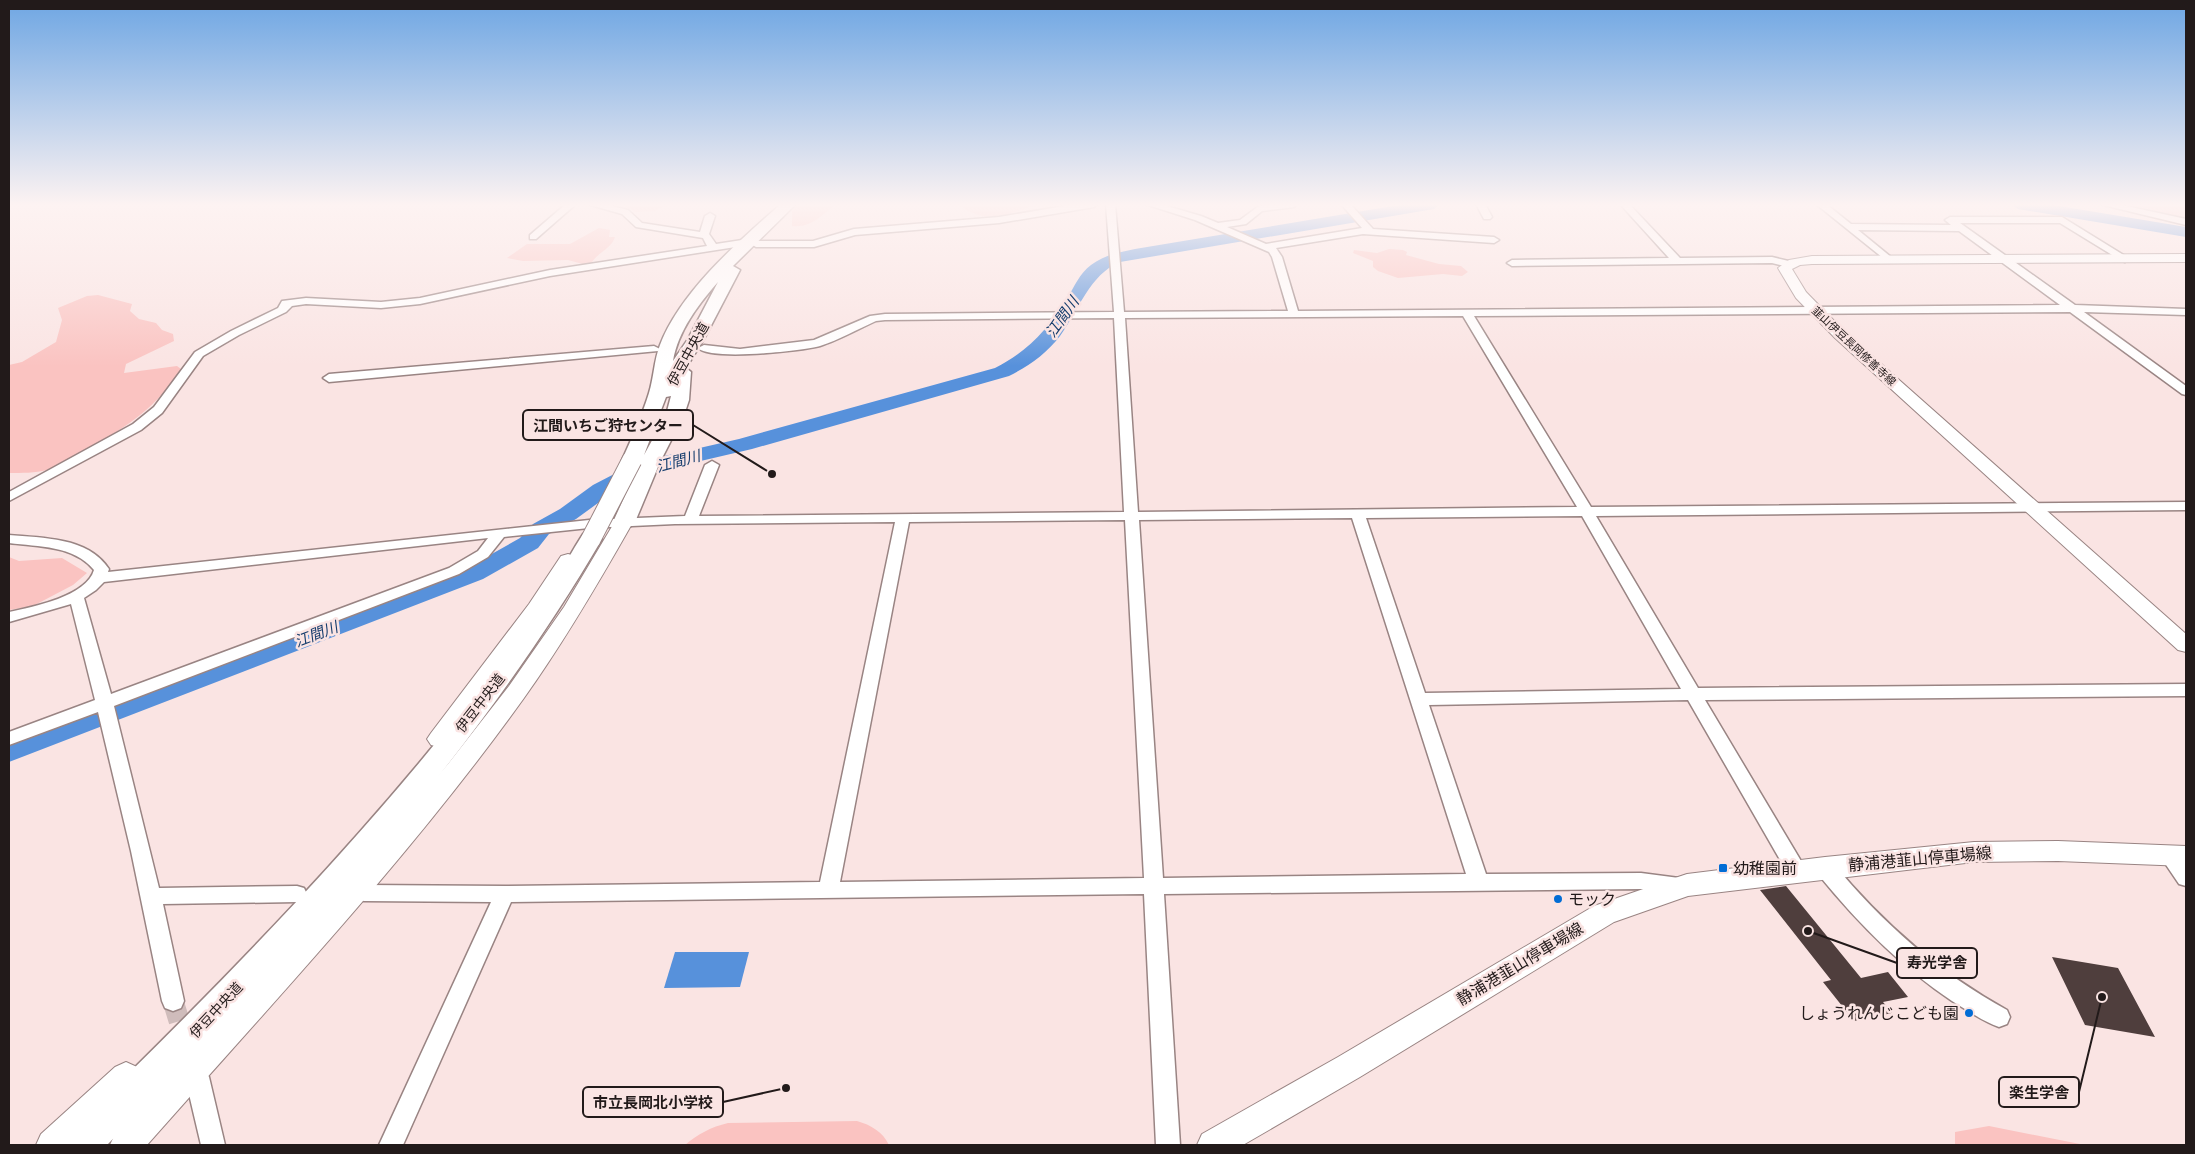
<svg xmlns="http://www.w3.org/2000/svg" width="2195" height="1154" font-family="'Space Grotesk','Noto Sans JP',sans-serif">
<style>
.green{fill:#fac3c1}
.water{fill:#5791db}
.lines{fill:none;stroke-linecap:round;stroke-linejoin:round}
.river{fill:#5791db;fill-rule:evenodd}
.building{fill:#4f3e3d}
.minor-tunnel{stroke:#cfbcbb;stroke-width:21;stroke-dasharray:21 11;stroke-linecap:butt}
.minor-casing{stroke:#998483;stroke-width:3}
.major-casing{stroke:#998483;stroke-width:2}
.highway-casing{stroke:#998483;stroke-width:3}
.minor{fill:#fff;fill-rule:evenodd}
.major{fill:#fff;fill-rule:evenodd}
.highway{fill:#fff;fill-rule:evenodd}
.highway-bridge-casing{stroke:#998483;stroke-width:21;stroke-linecap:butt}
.highway-bridge{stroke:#fff;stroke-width:19}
.poi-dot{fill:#026dd5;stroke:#fae4e3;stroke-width:2}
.labels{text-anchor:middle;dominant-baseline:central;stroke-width:5;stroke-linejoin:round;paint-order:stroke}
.far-street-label{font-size:11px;fill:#221a1a;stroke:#fae4e3}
.street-label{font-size:14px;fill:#221a1a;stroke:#fae4e3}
.water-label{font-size:15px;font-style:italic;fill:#163d6d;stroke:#fae4e3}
.near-street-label{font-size:16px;fill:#221a1a;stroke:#fae4e3}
.near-poi-label{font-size:16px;fill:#221a1a;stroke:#fae4e3;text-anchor:start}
.leader{fill:none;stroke:#221a1a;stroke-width:2}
.callout-dot{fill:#221a1a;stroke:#fae4e3;stroke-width:2}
.callout{fill:#fae4e3;stroke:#221a1a;stroke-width:2}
.callout-label{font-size:15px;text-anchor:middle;font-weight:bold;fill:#221a1a}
</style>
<rect width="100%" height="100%" fill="#fae4e3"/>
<path class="green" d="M622,204H669L654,211L635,212Z
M799,204H837C821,215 812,228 792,226V211Z
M959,204H1039C1021,210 998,220 978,215C972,213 965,209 960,206Z
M2131,204H2186V219H2183Z
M599,228L610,230L609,237H615C611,250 595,253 590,266L568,260L523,261L507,258L527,244H570Z
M1389,249L1403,250L1407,252L1406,255L1439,264L1461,266L1468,272L1462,276L1443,274L1398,278L1378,271L1373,267V261L1353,253L1354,250L1377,253Z
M98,295L132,304L130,311L139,319L156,323L162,330L173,334L174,341L126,364L124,373L177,366L181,369C156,408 130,424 92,447C78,455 63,465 47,470C35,473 22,473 9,473V365L22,362L56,342L62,320L58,308L87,296Z
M9,557L19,561L62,558L87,573L73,585L33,606L9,610Z
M857,1121C871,1125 883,1132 889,1145H685C698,1134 711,1127 728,1123Z
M1989,1126L2085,1145H1955V1132Z"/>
<path class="water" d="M675,952H749L740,987L664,988Z"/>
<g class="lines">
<path class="river" d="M1405,204H1441L1434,209L1120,262C1090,274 1078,311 1060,336C1046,354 1029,366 1009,376L752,449L675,467L636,481L609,495L576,519L549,534L538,548L483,579L9,762V740L465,569L520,538L533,524L560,509L593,485L620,471L660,457L739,439L995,368C1027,352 1048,329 1067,299C1074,287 1080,273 1091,265C1104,255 1120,252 1135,249Z
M2011,204H2047L2186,227V237L2018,209Z"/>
</g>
<path class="building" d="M1786,886L1861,978L1888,972L1908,997L1883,1002L1892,1013L1854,1021L1823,982L1831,980L1760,890Z
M2052,957L2118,968L2155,1037L2085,1025Z"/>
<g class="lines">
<path class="minor-tunnel" d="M173,1001L186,1043"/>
<defs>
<path id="minor" d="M566,204H576L536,239H530V235Z
M587,204H604L628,210L642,223L700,232L705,216L710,213L715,216L709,234L716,244L742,240L747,243L742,246L550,276L420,304L381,308L306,304L292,306L286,312L239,335L203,356L162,413L141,430L9,501V492L133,424L154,407L195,352L231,331L278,308L282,301L306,298L381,302L420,298L550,270L707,246L703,238L636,227L622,214Z
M1076,204H1098L1094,207L999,223L855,235L814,247H756L751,244L756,241H813L854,229L999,217Z
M1106,204H1115L1124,312L1288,311L1272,257L1269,252L1195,220L1145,204H1160L1201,216L1218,223L1240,220L1259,206L1298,204L1294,207L1262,211L1246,224L1227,227L1266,244L1362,228L1341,204H1350L1373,229L1494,237L1499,240L1494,243L1363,234L1276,248L1282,257L1298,311L2060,305L1959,231L1858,230L1891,257V261L1888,262L1816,204H1826L1851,224L1951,225L1945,220L1950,217H2062L2130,259L2125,262L2122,261L2060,223H1960L2075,305L2186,309V315L2084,312L2186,386V395L2182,394L2070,312L1474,316L1591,507L2186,502V510L1596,516L1698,688L2186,684V696L1705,700L1807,871L1804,877L1797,879L1790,877L1688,700L1429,705L1486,874L1641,873L1687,879L1690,885L1687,891L1680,893L1641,889L1164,894L1180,1145H1156L1144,894L511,902L403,1145H379L491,902L364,901L357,899L354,893L357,887L364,885L505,886L820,882L895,522L675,524L589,528L504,537L488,557L459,574L114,706L159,888L297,886L304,888L307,894L304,900L297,902L163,904L184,1001L181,1008L173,1011L165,1008L162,1001L131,851L98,712L9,745V732L95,700L71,604L9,622V612C33,607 87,596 94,570C73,545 39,547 9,543V535C43,538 88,537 109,569L108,572L589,520L685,516L705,465L712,461L719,465L699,516L1124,512L1114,318L885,320L876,321C858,329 839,340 820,346C801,351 711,361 698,348L704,345L740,349L814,340L870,316L885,314L1114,312ZM1463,316L1577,507L1138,512L1125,318ZM1582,516L1681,689L1425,693L1366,518ZM1352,518L1466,874L1163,878L1139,520ZM1125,520L1144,878L840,882L909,522ZM488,538L478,551L449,568L111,694L84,598L96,590L104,582Z
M1476,204H1485L1492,217L1490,219H1484Z
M1620,204H1629L1680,258L1772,257L1793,262L1794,264L1789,267L1772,263L1512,266L1507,263L1512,260L1669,258Z
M2099,204H2117L2186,219V225Z
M654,346L660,349L658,351L329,382L323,378L329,374Z
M2170,848C2188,854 2186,870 2186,886L2179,884L2160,856L2163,850Z
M1825,860L1832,862C1882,923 1938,972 2007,1010L2010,1017L2007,1024L1999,1027C1982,1021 1967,1010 1952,1001C1900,966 1857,922 1818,874L1815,868L1818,862Z
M197,1066L205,1069L209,1077L225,1145H201L185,1077L189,1069Z"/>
<path id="major" d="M2186,254V262L1812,264L1800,265L1792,269L1806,292L1845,332L2186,634V652L2178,650L1835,338L1796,298L1778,268L1789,260L1812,256Z
M624,516L631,518L633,522C599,582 564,642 524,698C410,857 276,999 147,1145H110L115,1134L318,914L448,764L509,686L564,607L617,518Z
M568,554L575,556L578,560L543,614L447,745L439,747L431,745L427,739L431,733L529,604L561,556Z
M2058,841L2186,846V866L2058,861L1974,862L1688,896L1614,922L1360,1077L1243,1145H1197L1202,1134L1338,1057L1594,906L1678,877L1687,874L1825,857L1974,842Z
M126,1062L137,1067L141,1077L137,1087L75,1145H36L41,1134L115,1067Z"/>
<path id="highway" d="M781,204H796L733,266L740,270L704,339L686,368L691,372L689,400L684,415L660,462L635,522L631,526L624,528L617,526L613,522L640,463L632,466L625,464L622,460C632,438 642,416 649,393C654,377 654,360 660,345C681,291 738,242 781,204ZM718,282L688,339L673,361C678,331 698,305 718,282ZM671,396L666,415L644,455L666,397Z
M591,533L599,534L602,539C471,763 287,960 107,1145H64L69,1132C220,985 370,833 498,664C516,639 534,614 550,589C562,571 571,552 583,534Z"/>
</defs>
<use href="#minor" class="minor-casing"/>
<use href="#major" class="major-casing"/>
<use href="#highway" class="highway-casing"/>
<use href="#minor" class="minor"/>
<use href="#major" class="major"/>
<use href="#highway" class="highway"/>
<defs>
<path id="highway-bridge" d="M591,539L632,460"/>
</defs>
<use href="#highway-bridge" class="highway-bridge-casing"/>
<use href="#highway-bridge" class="highway-bridge"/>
</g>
<linearGradient id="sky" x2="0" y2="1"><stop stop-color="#6ea6e3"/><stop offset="0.56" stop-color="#fdf3f2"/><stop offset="1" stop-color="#fdf3f2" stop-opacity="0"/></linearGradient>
<rect width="2195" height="366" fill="url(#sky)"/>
<g class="poi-dot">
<rect x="1718" y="863" width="10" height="10" rx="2.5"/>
<circle cx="1558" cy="899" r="5"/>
<circle cx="1969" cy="1013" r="5"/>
</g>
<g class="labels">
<g class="far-street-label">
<text transform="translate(1854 346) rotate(43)">韮山伊豆長岡修善寺線</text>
</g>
<g class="street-label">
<text transform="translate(688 354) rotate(-61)">伊豆中央道</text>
<text transform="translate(480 703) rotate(-52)">伊豆中央道</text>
<text transform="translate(216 1010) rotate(-47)">伊豆中央道</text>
</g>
<g class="water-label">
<text transform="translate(1062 317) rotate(-55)">江間川</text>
<text transform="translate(678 461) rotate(-15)">江間川</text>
<text transform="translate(316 634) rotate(-21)">江間川</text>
</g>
<g class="near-street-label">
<text transform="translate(1920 859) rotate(-5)">静浦港韮山停車場線</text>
<text transform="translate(1520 964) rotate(-31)">静浦港韮山停車場線</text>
</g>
<g class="near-poi-label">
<text x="1733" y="868">幼稚園前</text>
<text x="1568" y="899">モック</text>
<text x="1959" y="1013" text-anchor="end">しょうれんじこども園</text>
</g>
</g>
<path class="leader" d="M772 474L693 425M1808 931L1897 963M2102 997L2079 1092M786 1088L723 1102"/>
<g class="callout-dot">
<circle cx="772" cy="474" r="5"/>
<circle cx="1808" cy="931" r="5"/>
<circle cx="2102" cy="997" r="5"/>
<circle cx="786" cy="1088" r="5"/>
</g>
<g class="callout">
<rect x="523" y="410" width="170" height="30" rx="5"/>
<rect x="1897" y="948" width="80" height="30" rx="5"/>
<rect x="1999" y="1077" width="80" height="30" rx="5"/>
<rect x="583" y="1087" width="140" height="30" rx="5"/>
</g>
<g class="callout-label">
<text x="608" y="431">江間いちご狩センター</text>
<text x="1937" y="968">寿光学舎</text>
<text x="2039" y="1098">楽生学舎</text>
<text x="653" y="1108">市立長岡北小学校</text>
</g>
<rect width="2195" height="1154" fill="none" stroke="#221a1a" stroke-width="20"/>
</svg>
